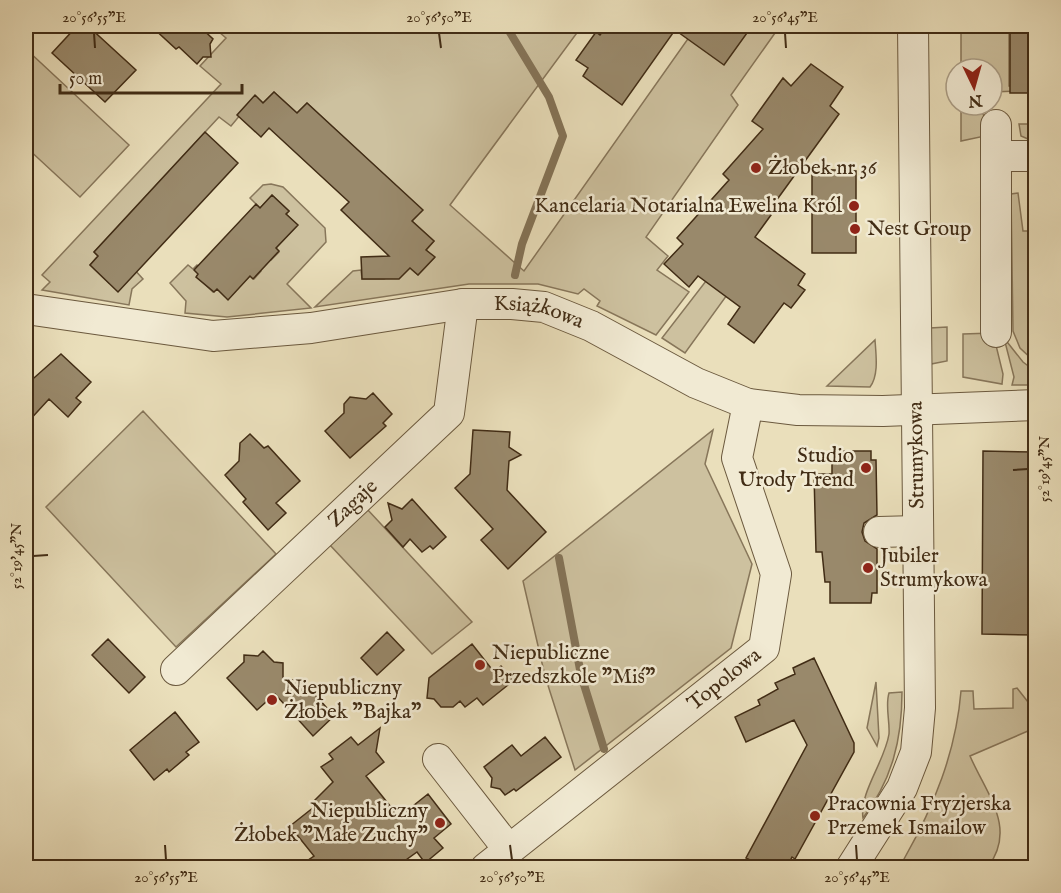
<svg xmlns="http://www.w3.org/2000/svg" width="1061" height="893" font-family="'IM FELL English',serif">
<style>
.green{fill:#cdc19f;stroke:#87765a;stroke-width:1.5}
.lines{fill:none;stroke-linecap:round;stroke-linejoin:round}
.stream{stroke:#847357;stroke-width:8}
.building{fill:#99896b;stroke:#412c15;stroke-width:1.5}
.minor-casing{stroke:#6b593e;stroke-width:32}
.minor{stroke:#f1ead3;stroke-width:30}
.ticks{fill:none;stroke:#412c15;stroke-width:2}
.poi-dot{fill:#8f2418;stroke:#f1ead3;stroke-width:2}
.labels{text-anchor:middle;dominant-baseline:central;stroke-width:5;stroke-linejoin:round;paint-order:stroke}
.poi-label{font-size:21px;fill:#412c15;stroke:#f1ead3;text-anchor:start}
.street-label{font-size:21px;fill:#412c15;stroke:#f1ead3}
.neatline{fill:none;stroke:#412c15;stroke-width:2}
.ticks-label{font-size:15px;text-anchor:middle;fill:#412c15}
</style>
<rect width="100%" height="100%" fill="#eadfbb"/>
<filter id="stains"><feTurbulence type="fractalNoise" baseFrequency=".00333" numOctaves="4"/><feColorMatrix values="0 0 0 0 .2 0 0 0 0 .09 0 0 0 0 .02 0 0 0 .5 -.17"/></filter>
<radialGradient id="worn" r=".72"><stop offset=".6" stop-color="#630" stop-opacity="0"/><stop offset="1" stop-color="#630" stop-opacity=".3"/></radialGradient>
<path class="green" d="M212,26H582L450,205L524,271L697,26H780L731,95L738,105L646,237L668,256L657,270L689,292L656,335L597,306L600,301L584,289L578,294L538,284H469L315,307L353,271L361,270L362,279H384L410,268L418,275L434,258L426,250L434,241L412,221L422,210L307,103L297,113L274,92L263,103L256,96L231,126L219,117L94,252L98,256L90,265L109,283L133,268L143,279L132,289L129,305L42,290L50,282L42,275L221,84L200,66L226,38Z
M961,26H1018V29H1009V86H1020V91L992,92V69H961Z
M26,49L129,145L80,197L26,147Z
M961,105H978L984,116L985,136L961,141Z
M1019,124H1035V142L1021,136Z
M271,184L283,187L325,228L326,242L287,284L311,308L227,317L185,313L186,301L170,283L188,265L193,269L197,265L202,270L197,277L213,292L217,289L228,299L250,276L254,279L261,271L258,268L268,257L271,260L279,252L276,248L297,225L286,214L289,211L272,195L260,208L250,198L263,185Z
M1018,193L1023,231H1035V362L1020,348L1013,331L1011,194Z
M706,281L727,295L685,353L662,338Z
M947,327V361L931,364L930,328Z
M993,333L1003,374L1002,384L963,377V334Z
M1004,338L1023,362L1035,371V385H1012L1014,377Z
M875,340C876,355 879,375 870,387L827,386Z
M143,411L276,554L176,647L46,507Z
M713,430L705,464L752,564L731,648L575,770L545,676L523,581Z
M367,509L472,622L432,654L329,544Z
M876,682L879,738L877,746L867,728Z
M1017,688L1028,702L1035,698V728L970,756C987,795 1017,828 988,867H905L904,859C934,806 956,752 961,691H973L974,709L1013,708V689Z
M902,692C902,740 892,780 863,818C859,793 885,761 889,734C890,721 885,706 889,693Z"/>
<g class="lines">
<path class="stream" d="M506,26L549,97L563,136L522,244L515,275
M559,558L581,675L604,749"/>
</g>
<path class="building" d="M77,26H88L136,70L105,102L52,53Z
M151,26H199L213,39L210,44L211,57H203L197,64L179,47L176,49Z
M607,26H752L724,65L675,30L622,105L583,76L588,68L576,60L596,32L600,35Z
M1010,31H1035V93H1010Z
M811,64L843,87L830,106L839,114L768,212L771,215L755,237L805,274L798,285L805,290L791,308L784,303L754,343L728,324L740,307L698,276L689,287L664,264L683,244L677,238L729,180L723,174L763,129L752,121L783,78L791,86Z
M274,92L297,113L307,103L423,210L412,221L434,241L426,250L435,257L418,275L410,268L399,279H362L361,257L389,256L341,210L349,202L269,128L261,137L237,115L255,95L263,103Z
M205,132L238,163L118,292L90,265L98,256L94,252Z
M812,169L856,171V253H812Z
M272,195L289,211L286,214L298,225L276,248L279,251L253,279L250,276L228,300L217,289L214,292L196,277L198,274L194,270L256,204L260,208Z
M61,354L91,382L76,398L81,402L68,417L49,399L26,424V385Z
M373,393L392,414L383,423L386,426L350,458L325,431L344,413V404L350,397L366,399Z
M473,430L510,432L509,447L521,455L509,461L507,490L546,532L508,569L481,540L493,529L455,488L470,474Z
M250,434L264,448L268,446L300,481L276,503L286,513L268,530L243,502L246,499L225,475L239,461L240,443Z
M832,451H871V460H876L877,515L864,523L862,532L865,541L877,549V593H872L871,603H830V582H825L822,552H816L814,474H832Z
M983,451L1035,452V635L982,634Z
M412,499L446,537L433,549L430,546L422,552L410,539L403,547L385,527L392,520L388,503L402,509Z
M387,632L404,650L377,675L361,658Z
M108,639L145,677L129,693L92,655Z
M472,644L494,672L501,666L513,681L483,705L477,698L465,707L460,701L453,707H441L434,699L427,698L429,678Z
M263,651L274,662L283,663V680H302L334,716L313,736L275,694L257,710L227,678L244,662V655L258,656Z
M814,658L854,743V752L795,859L792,857L787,867H764L746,858L807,745L794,720L746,742L735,717L760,705L758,700L778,689L775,683L795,674L793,668Z
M175,712L199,742L186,752L189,755L169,772L167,769L154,780L130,750Z
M380,728L376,752L384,762L366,776L399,817L428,794L451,824L434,838L443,848L425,863L417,852L396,867H298L314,856L290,826L314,807L311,804L333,782L321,767L333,759L329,754L351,737L358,745Z
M545,737L561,757L516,791L514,789L505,795L500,789L491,787L492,778L484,767L512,745L521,756Z"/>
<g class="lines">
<defs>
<g id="minor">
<path d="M996,156V125"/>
<path id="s1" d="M26,309L213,336L311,328L463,304H512L544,307L591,326L696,383L748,404L798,410L883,411L1036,405"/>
<path d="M996,332V156H1031"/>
<path d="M879,532L917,531"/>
<path id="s2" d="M176,670L449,413L463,304"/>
<path d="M438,759L509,850"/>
<path id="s3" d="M486,868L764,648L776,574L737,458L748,404"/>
<path d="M851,868L902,788L916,752L920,708L913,26"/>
</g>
</defs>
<use href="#minor" class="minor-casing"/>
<use href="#minor" class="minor"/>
</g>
<path class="ticks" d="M94,33L95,48M439,33L441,48M785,33L786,48M1013,470L1028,469M33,556L48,555M165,845L166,860M510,845L512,860M856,845L857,860"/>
<g class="poi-dot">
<circle cx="756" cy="168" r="6"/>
<circle cx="854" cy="206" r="6"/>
<circle cx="855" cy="229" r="6"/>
<circle cx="866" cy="468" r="6"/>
<circle cx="868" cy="568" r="6"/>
<circle cx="480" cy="665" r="6"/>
<circle cx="272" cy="700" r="6"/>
<circle cx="815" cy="816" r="6"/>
<circle cx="440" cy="823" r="6"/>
</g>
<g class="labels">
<g class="poi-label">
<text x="768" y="168">Żłobek nr 36</text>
<text x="842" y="206" text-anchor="end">Kancelaria Notarialna Ewelina Król</text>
<text x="867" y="229">Nest Group</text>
<text x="854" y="456" text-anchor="end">Studio<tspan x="854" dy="24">Urody Trend</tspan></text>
<text x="880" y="556">Jubiler<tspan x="880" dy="24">Strumykowa</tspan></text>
<text x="492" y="653">Niepubliczne<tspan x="492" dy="24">Przedszkole "Miś"</tspan></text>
<text x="284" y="688">Niepubliczny<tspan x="284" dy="24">Żłobek "Bajka"</tspan></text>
<text x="827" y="804">Pracownia Fryzjerska<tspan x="827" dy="24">Przemek Ismailow</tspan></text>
<text x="428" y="811" text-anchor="end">Niepubliczny<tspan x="428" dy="24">Żłobek "Małe Zuchy"</tspan></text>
</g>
<g class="street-label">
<text stroke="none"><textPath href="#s1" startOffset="518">Książkowa</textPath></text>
<text transform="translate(917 455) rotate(-91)">Strumykowa</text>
<text stroke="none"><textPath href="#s2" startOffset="243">Zagaje</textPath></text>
<text stroke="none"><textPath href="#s3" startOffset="304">Topolowa</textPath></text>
</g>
</g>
<rect width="1061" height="893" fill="none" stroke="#eadfbb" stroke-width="66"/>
<g transform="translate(974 87) rotate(175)"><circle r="28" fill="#f1ead3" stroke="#ab9e87" stroke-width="1.5"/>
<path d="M0-4.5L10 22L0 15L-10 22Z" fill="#8f2418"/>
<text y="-9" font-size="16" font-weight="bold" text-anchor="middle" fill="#412c15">N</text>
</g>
<path d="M60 84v9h182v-9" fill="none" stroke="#412c15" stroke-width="3"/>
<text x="69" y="84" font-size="18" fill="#412c15" stroke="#f1ead3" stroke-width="4.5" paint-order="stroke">50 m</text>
<rect x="33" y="33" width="995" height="827" class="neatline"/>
<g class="ticks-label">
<text x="94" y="22">20°56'55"E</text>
<text x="439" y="22">20°56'50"E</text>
<text x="785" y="22">20°56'45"E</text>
<text transform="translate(1044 469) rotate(-90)" y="5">52°19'45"N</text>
<text transform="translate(16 556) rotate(-90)" y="5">52°19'45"N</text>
<text x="166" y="882">20°56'55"E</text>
<text x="512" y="882">20°56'50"E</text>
<text x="857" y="882">20°56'45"E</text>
</g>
<rect width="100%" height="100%" filter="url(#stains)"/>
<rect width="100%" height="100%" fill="url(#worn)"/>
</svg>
